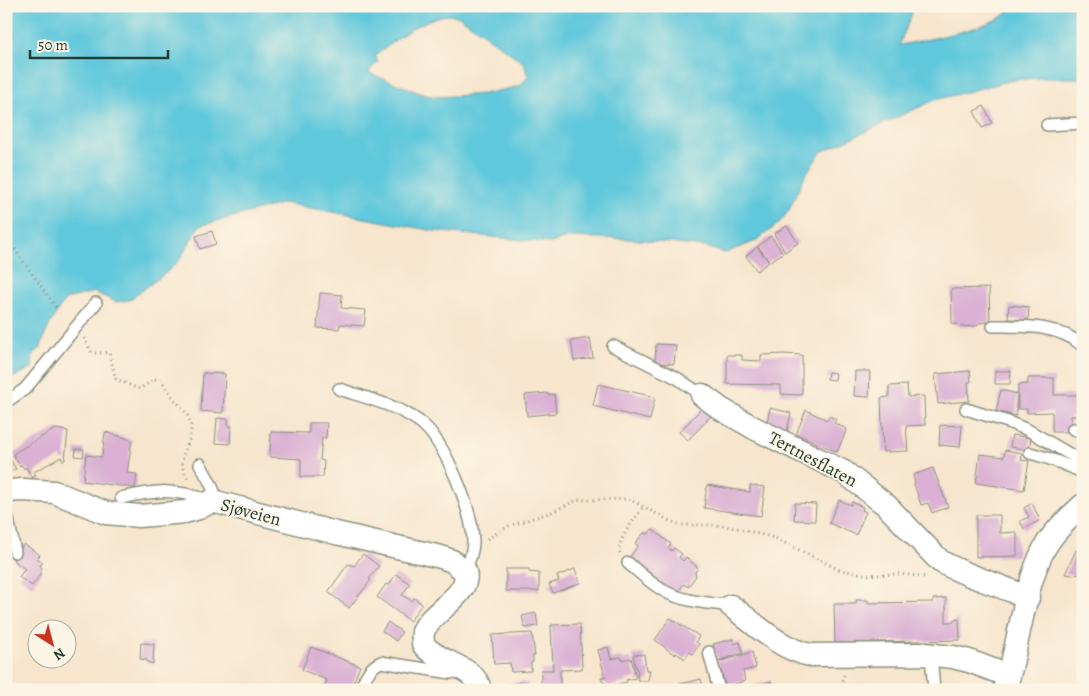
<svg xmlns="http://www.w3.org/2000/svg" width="1089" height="696" font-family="Alegreya,serif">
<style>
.water{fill:#60c8dc;stroke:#408288;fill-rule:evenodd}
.building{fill:#dab1d4}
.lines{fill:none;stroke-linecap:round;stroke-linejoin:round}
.service-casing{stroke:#8b9180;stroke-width:14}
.minor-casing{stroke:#8b9180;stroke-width:25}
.path{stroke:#8b9180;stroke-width:3;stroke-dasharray:1 4;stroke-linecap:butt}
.service{stroke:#fff;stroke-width:11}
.minor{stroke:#fff;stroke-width:22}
.labels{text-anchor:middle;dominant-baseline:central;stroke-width:4;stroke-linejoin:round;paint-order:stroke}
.street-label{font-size:18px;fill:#1f3d34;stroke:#fcf5e5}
</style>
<rect width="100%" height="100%" fill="#fcf5e5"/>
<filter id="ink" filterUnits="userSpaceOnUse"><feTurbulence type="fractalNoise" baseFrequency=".02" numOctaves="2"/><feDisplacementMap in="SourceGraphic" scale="10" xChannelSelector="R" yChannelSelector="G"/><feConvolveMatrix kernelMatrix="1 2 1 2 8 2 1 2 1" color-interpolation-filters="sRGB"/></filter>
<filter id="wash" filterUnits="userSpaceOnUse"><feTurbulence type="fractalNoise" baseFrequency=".0096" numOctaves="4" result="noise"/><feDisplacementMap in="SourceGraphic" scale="20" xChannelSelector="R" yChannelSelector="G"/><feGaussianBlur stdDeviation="1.12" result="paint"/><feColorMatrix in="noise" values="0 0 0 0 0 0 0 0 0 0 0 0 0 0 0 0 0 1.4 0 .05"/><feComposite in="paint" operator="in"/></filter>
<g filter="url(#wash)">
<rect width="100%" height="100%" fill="#f7e5cd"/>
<path class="water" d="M6,6H915L899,45L910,43C936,37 1000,27 1014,6H1083V78H1036L1012,80L935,100L821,152L804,177L788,212L777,225L756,241L725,253L705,247L631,239L570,237L550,243L434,231L284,203L199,226L180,259L168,271L129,300L116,302L94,292L66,299C55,315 45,329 41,348L33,353L32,368L12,378L6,379ZM447,15L459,16L524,63L528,77L520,86L483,94L438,97L425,95L369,73L371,69L378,62L375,56C397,39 418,20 447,15Z"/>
<g id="blocks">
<path class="building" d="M984,106L992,123L982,128L974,111Z
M787,226L798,243L785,252L774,234Z
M212,231L216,244L200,249L196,236Z
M771,236L783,253L769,262L758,246Z
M757,247L769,262L757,271L746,256Z
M989,288L990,322L979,323L976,326L960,327L957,324H952L951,289Z
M320,293L342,295L341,308L366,310L364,326L340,324L339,329L317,328Z
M1009,305L1029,307L1028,320L1008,319Z
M590,338L593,358L574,361L571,341Z
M656,344L676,345L674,364L655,363Z
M783,354L802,355V393L800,395L781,394V385L727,384V355H742V360L761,361V355Z
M855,371H870L869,397L854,396Z
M970,371L971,382H968L969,401L938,404L935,374Z
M995,371H1011L1010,384H995Z
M828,372L836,373L835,380L827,379Z
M203,373L225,374L223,413L201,411Z
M1028,378H1054V395H1083V416H1071V432H1052V412L1027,413V409H1018V385L1028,384Z
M598,384L655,397L650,420L593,406Z
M907,385L908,397L924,396L925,425L906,426L908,451L883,452L881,398L889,397V386Z
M1001,390L1017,394L1016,416L996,411Z
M547,393L548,395L554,394L556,413L527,416L525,395Z
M702,408L711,416L688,440L679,432Z
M770,408L791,413L787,431L766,427Z
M806,410L827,420L829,416L836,419L834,423L847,429L837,452L822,445L820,449L815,447L817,443L796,434Z
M217,418L228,419V426H231L230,444L215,443Z
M309,423H327L326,438H322L320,460L324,461L323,477H301V459L270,457L271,432L309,433Z
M940,425L962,426L960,447L939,445Z
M55,429L68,431L65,460H62L61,457L34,472L36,476L32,478L26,467L24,469L22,465L20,466L13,454Z
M105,432L132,440L127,473L137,474L135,488L83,481L86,455L102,457Z
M1012,435L1031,438L1029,450L1010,447Z
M76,449H84L83,457L75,456Z
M1005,450L1022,453L1021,460L1029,461L1024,490L976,483L980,454L1004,457Z
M9,457L16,469L6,474V459Z
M933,468L948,507L932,513L928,503L921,505L914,484L915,483L913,475Z
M707,485L750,492V485L765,487L761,516L704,508Z
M839,500L851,505L852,502L863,507L862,510L866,512L856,535L829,523Z
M795,503L816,504L815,521L794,520Z
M1032,503L1040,520L1024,529L1020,521L1029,517L1024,508Z
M976,515H1000V533L1017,532V556L976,557Z
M652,529L671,544L668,548L672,551L674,548L682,554L679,557L683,561L686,557L698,568L695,572L696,576L688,587L684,584L675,595L629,558L638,546L635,543L644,533L648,534Z
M24,544L40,555L37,558L43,562L40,566L42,568L40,575L32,586L19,577L25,569L13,560Z
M1076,550L1083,553V574L1072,575L1065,574Z
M363,554L379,566L369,579L371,580L349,608L328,592L348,564L354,566Z
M506,569H529V572L539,573V591H506Z
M575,569L580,583L553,593L549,584L559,581L557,576Z
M396,574L410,584L402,595L412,601L414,598L422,604L410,621L377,597L386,584L389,585Z
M946,598V622H954V620L959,619L960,640L835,643L834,604H856V600H868V603L933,602V599Z
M536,613L538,626L525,628L522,616Z
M670,618L699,636L696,642L699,644L693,654L689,652L685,659L676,653L675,655L655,640Z
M388,622L402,632L396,641L382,631Z
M580,624L582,669L560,670V690H541V670H553L551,625Z
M532,633L535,656L533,655V662H531V671L511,672L510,663L494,664L492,635Z
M733,639L734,644L740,642L743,653L718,661L713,644Z
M141,643L154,644L153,664L147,662V660L140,659Z
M311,647L360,666L351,689L335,690L325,686L327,680L302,670Z
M608,647L611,659L621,657L622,660L631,658L636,678L626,680L627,682L607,687L606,683H603L601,677H605L598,650Z
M752,652L756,668L743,671L745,681L726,687L718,662Z
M644,654L646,670H650L648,681H638L637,670L636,666H635L633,655Z
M701,679L704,690H682L681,684Z
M771,681L773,690H742V689Z
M521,682L528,683L527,690H508V684Z"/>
</g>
</g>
<g filter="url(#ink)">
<use href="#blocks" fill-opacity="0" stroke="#8b9180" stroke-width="1"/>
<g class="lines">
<defs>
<path id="service" d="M1047,125L1083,123
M993,326C1024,326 1058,324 1083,346
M613,346L677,378L702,395
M339,389C367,398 396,405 420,422C445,441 473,511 473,542C473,552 469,562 465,571
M6,402L25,389L96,303
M966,409L1008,422L1028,430L1083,462
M1073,429L1083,433
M1030,453C1049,458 1066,464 1083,473
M200,464L211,484L218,503
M121,498C159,490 173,488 211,501
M6,510L15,552
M628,563C640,573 652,585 666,592C685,602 710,603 731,606
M709,652L719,690
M931,655L934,690
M360,690C365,678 369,667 381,662L451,673L457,670"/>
<path id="minor" d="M702,395L721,409L754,428L844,472L886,505L940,561C967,577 999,584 1028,598
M6,491L24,490L54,492L106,513L139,516L185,512L199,508L212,501L336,533L441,557L452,561L465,571C472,595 430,611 423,632C422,636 423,640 423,644C437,664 476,665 480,690
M731,606C755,624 780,649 810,655L924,654L953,657L969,661L1009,676
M1004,689L1009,676C1019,637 1026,583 1044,549C1053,532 1069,518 1083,505"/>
</defs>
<use href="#service" class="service-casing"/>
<use href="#minor" class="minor-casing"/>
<path class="path" d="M6,237L58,310
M84,338L92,353H109L116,379L139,389L155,379L161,380C165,385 168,391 172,396C180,407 192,415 191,430C190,450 174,455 188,479
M487,539L509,526L552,512L577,500L626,499L635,502L670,521L681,525H716L736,528L775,538L840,570L870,575L899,574L926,577
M620,553C616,540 636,518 644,506
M839,690L844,675"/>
<use href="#service" class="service"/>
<use href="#minor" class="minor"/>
</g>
</g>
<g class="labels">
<g class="street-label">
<text transform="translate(813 459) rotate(28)">Tertnesflaten</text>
<text transform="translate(251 512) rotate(15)">Sjøveien</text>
</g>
</g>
<rect width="1089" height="696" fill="none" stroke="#fcf5e5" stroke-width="25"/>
<g transform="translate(52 644) rotate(144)"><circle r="24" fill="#fcf5e5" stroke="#a4ab9e"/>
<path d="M0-4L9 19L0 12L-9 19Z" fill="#c8321e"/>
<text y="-8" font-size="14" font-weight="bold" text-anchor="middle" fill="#1f3d34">N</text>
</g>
<path d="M30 50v8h138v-8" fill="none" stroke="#1f3d34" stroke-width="2.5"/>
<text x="38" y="50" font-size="15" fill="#1f3d34" stroke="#fcf5e5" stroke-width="4" paint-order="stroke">50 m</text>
</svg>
